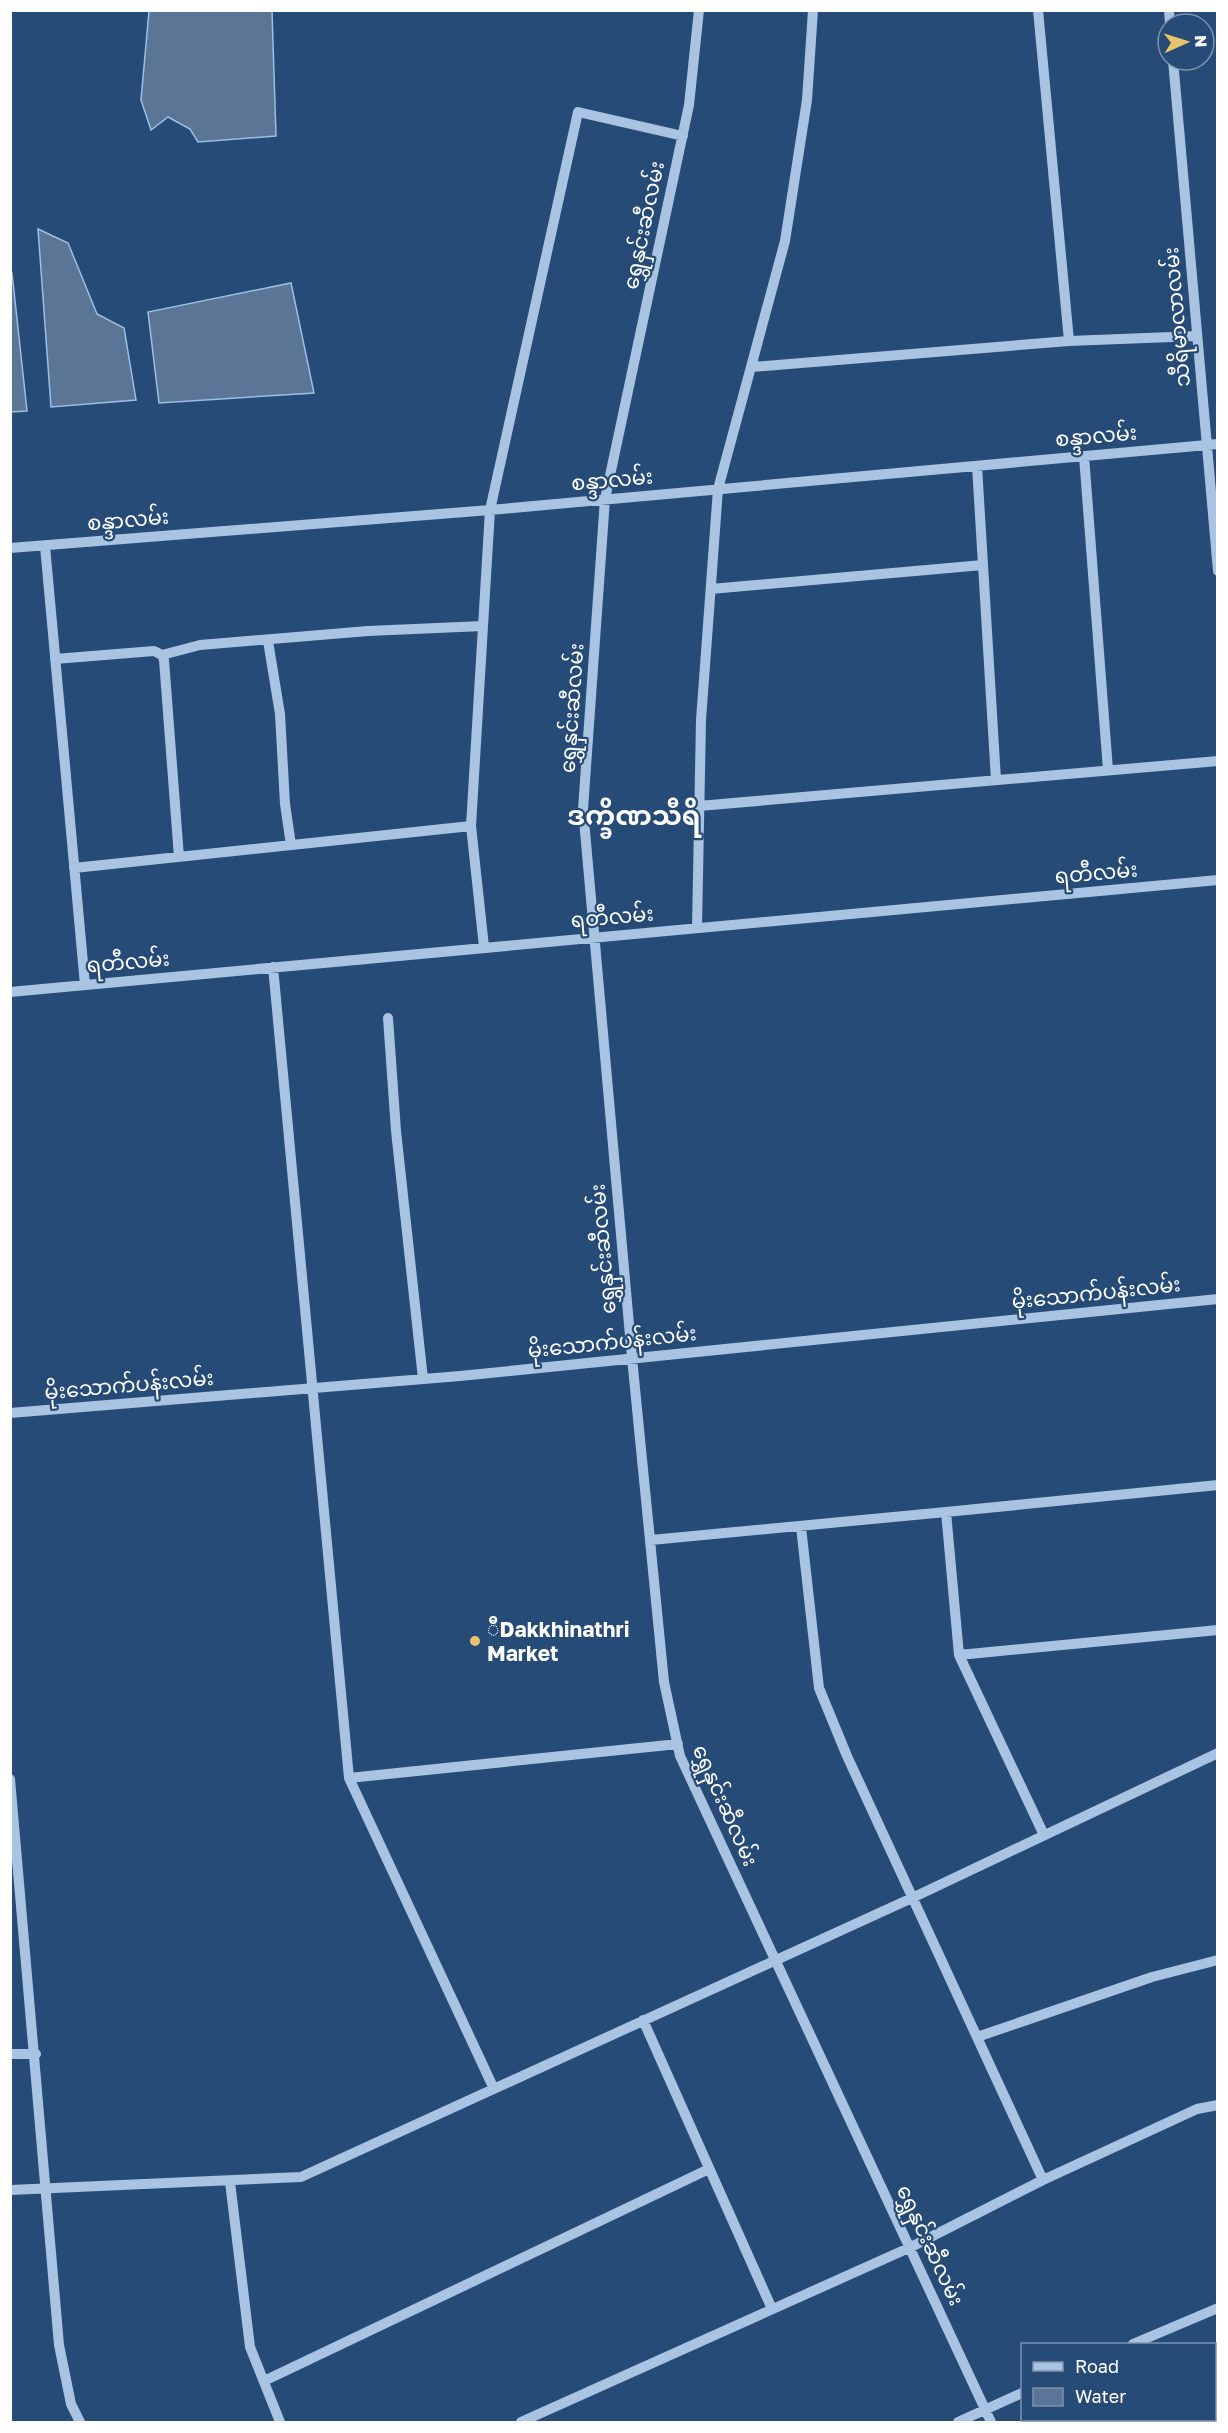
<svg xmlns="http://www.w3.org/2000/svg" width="1228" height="2433" font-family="'Golos Text','Noto Sans Myanmar',sans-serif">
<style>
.water{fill:#5a7596;stroke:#9cbfe3;stroke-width:1.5}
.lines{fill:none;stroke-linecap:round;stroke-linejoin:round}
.minor{stroke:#a8c4e2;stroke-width:10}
.poi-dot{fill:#eac36d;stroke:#264b77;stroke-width:2}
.labels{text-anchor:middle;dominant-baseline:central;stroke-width:4.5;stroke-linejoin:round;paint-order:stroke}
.street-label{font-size:21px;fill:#fff;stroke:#264b77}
.poi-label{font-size:21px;font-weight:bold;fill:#fff;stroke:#264b77;text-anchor:start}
.district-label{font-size:27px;font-weight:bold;fill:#fff;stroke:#264b77}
</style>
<rect width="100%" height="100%" fill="#264b77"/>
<path class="water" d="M149,11H272L276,136L198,142L190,129L168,117L151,130L141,100Z
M38,229L68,243L97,314L124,328L136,400L51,407Z
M10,273H12L27,411L11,412Z
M291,283L314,393L159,403L148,312Z"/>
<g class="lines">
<path class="minor" d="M699,10L689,105L605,499L583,809L632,1358L664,1682L680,1756L991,2422
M1038,10L1069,341
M1169,10L1170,24
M1173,60L1218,571
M752,367L1069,341L1197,336
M1084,456L1108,770
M977,466L996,780
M45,546L85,985
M10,548L490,510L1218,444
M711,589L983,565
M268,641L280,714L285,804L291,845
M162,655L200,645L368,631L483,626
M55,659L154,651L162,655L164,660L179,857
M699,806L1218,761
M74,868L471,826
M697,928L701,720L718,489L785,241L807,100L813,10
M484,947L471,826L490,510L578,112L683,136
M273,967L349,1778L678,1744
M10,992L1218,880
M388,1018L396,1131L423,1379
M10,1413L460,1376L1218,1299
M801,1527L819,1688L847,1756L1043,2180
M651,1540L946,1512
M959,1655L1218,1630
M349,1778L494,2089
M10,1779L59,2345L71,2404L80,2422
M1044,1835L959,1655L946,1512L1218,1485
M643,2020L772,2309
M977,2037L1152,1977L1218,1960
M10,2054H36
M230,2182L250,2347L280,2422
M10,2190L301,2177L912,1898L1218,1753
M1133,2344L1218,2308
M264,2381L709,2169
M521,2422L911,2247L1043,2180L1197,2109L1218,2105
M958,2422L1022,2393"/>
</g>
<circle class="poi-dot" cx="475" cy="1641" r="6"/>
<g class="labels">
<g class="street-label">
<text transform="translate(643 225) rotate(-78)">ရွှေနှင်းဆီလမ်း</text>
<text transform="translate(1176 317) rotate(-95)">သီရိမာလာလမ်း</text>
<text transform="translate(1096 435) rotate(-5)">စန္ဒာလမ်း</text>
<text transform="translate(612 479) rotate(-5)">စန္ဒာလမ်း</text>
<text transform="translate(128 519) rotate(-5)">စန္ဒာလမ်း</text>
<text transform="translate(571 708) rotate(-86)">ရွှေနှင်းဆီလမ်း</text>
<text transform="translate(1096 872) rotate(-5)">ရတီလမ်း</text>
<text transform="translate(612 916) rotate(-5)">ရတီလမ်း</text>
<text transform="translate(128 961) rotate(-5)">ရတီလမ်း</text>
<text transform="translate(602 1249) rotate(-95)">ရွှေနှင်းဆီလမ်း</text>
<text transform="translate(1096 1292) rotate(-6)">မိုးသောက်ပန်းလမ်း</text>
<text transform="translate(612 1341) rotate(-6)">မိုးသောက်ပန်းလမ်း</text>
<text transform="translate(129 1384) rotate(-5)">မိုးသောက်ပန်းလမ်း</text>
<text transform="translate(726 1805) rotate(66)">ရွှေနှင်းဆီလမ်း</text>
<text transform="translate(931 2245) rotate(65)">ရွှေနှင်းဆီလမ်း</text>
</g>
<g class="poi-label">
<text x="487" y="1629">ီDakkhinathri<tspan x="487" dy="24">Market</tspan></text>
</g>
<g class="district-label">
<text x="634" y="815">ဒက္ခိဏသီရိ</text>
</g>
</g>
<rect width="1228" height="2433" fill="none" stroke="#ffffff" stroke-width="24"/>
<rect x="1021" y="2343" width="195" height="78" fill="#264b77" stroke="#7d93ad" stroke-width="1.5"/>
<rect x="1033" y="2362" width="30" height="9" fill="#a8c4e2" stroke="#7d93ad" stroke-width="1.5"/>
<text x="1075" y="2373" font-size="18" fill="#ffffff">Road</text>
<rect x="1033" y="2388" width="30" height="18" fill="#5a7596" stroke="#7d93ad" stroke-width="1.5"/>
<text x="1075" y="2403" font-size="18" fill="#ffffff">Water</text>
<g transform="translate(1186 42) rotate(87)"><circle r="28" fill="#264b77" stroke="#7d93ad" stroke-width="1.5"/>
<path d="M0-4.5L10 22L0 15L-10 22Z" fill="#eac36d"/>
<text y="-9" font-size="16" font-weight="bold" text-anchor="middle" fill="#ffffff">N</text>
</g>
</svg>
